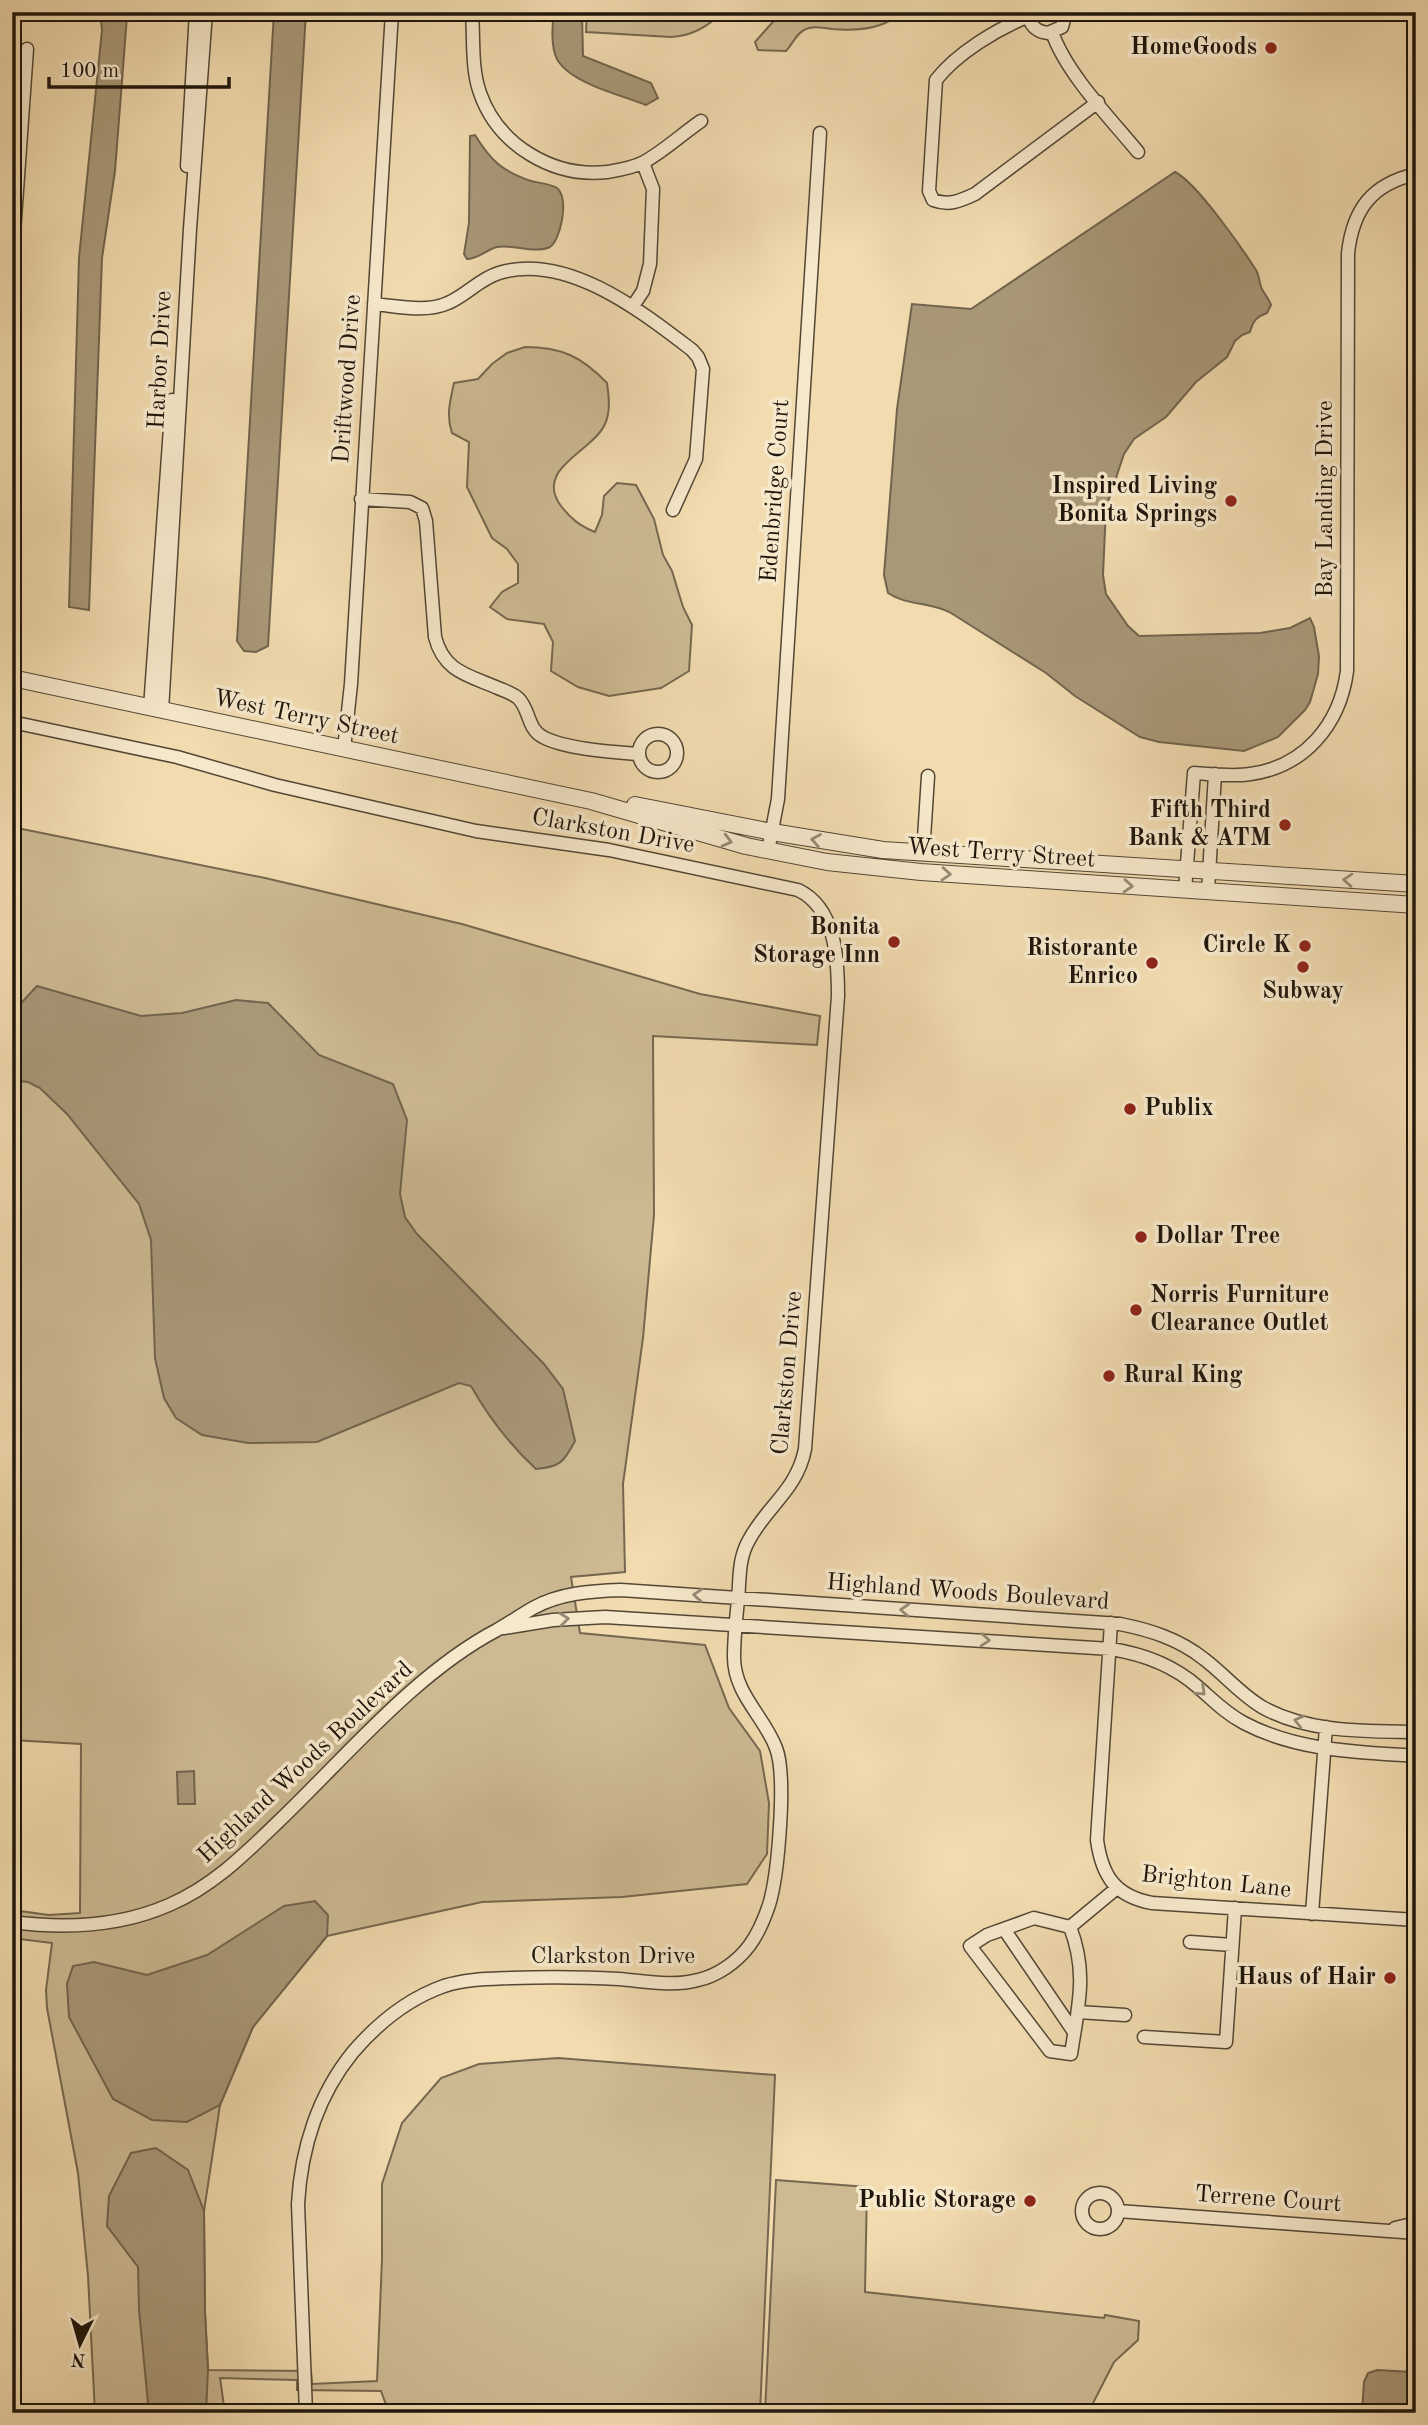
<svg xmlns="http://www.w3.org/2000/svg" width="1428" height="2425" font-family="'Old Standard TT',serif">
<style>
.green{fill:#cdba93;stroke:#766850;stroke-width:2}
.water{fill:#a99878;stroke:#71644d;stroke-width:2}
.lines{fill:none;stroke-linecap:round;stroke-linejoin:round}
.minor-casing{stroke:#534735;stroke-width:15}
.tertiary-casing{stroke:#534735;stroke-width:18}
.minor{stroke:#f6e8cb;stroke-width:12}
.tertiary{stroke:#f6e8cb;stroke-width:16}
.oneway{stroke:#958a75}
.poi-dot{fill:#8f2418;stroke:#f6e8cb;stroke-width:2.5}
.labels{text-anchor:middle;dominant-baseline:central;stroke-width:7;stroke-linejoin:round;paint-order:stroke}
.poi-label{font-size:24px;font-weight:bold;fill:#1e160c;stroke:#f6e8cb;text-anchor:end}
.street-label{font-size:24px;fill:#1e160c;stroke:#f6e8cb}
</style>
<rect width="100%" height="100%" fill="#f1dbaf"/>
<filter id="stains"><feTurbulence type="fractalNoise" baseFrequency=".00286" numOctaves="4"/><feColorMatrix values="0 0 0 0 .2 0 0 0 0 .09 0 0 0 0 .02 0 0 0 .5 -.17"/></filter>
<radialGradient id="worn" r=".72"><stop offset=".6" stop-color="#630" stop-opacity="0"/><stop offset="1" stop-color="#630" stop-opacity=".3"/></radialGradient>
<path class="green" d="M587,12H722C708,27 691,36 671,37L586,32Z
M749,12H901C884,30 855,31 832,29C823,28 812,25 804,30C796,34 792,45 786,51L758,50L755,42L779,15Z
M525,347C562,347 582,357 607,383C609,397 611,413 604,426C590,453 534,469 561,506C571,519 580,526 595,532L602,515L604,496L617,483L636,485L654,519L663,555L672,571L683,607L692,625L689,671L661,688L609,696L578,687L551,671L553,642L544,624L507,619L490,607L502,592L518,583V564L507,549L492,538L467,487L469,442L452,433C446,416 450,401 454,383L478,379L492,364L507,353Z
M12,827L265,878L462,924L700,994L820,1016L817,1045L653,1036L654,1215L643,1338L623,1484L625,1572L571,1577L580,1633L705,1645L729,1708L760,1751L769,1803L767,1854L747,1884L622,1897L482,1902L327,1936L253,2027L220,2105L204,2211L205,2312L208,2370L311,2371L312,2384L377,2381L382,2259V2184L402,2123L441,2078L479,2064L558,2058L775,2075L760,2413H389L381,2391L297,2390V2380L220,2378L225,2413H95L88,2276L78,2173L47,2008L46,1990L52,1943L12,1938V1910L49,1915L80,1913L81,1744L12,1740Z
M776,2180L867,2187L865,2292L1104,2318L1105,2315L1139,2321L1138,2340L1114,2362L1088,2413H765Z"/>
<path class="water" d="M100,12H126L127,16L115,171L102,258L89,610L69,607L79,258L102,30Z
M274,12H306L268,646L256,652L244,651L237,641Z
M554,12H582L583,56L651,83L658,98L646,105C621,95 573,84 558,61C550,48 552,27 554,12Z
M475,135C491,161 502,171 531,181C539,183 551,184 557,188C570,198 560,241 550,247C535,254 513,244 497,247C486,250 478,259 467,259L464,254L469,223L470,136Z
M1175,172C1196,182 1242,248 1256,270C1260,277 1259,285 1263,291C1266,296 1269,299 1271,305L1267,313C1256,317 1253,321 1250,332L1242,335L1235,341L1227,357L1196,382L1166,417L1134,439L1124,454L1106,508L1103,575L1106,594L1128,626L1139,636L1260,633L1290,628L1310,618L1314,627L1319,656L1318,674L1310,702L1305,710L1278,737L1244,751L1159,742L1140,737L1075,696L1046,673L951,613C932,602 907,606 888,593L884,575L897,409L912,304L971,309Z
M37,986L141,1016L182,1013L236,1000L268,1003L319,1055L393,1084L407,1120L400,1194L405,1217L417,1234L544,1364L563,1389L575,1441C564,1462 560,1467 536,1469C509,1444 489,1418 471,1386L459,1383L317,1442L248,1443L202,1435L176,1418L164,1398L155,1358L151,1240L139,1204L67,1114L40,1088L28,1082L12,1080V1018L23,1001Z
M194,1771L195,1804H178L177,1772Z
M315,1901L328,1915L327,1936L253,2027L220,2105L187,2122L152,2120L113,2099L69,2017L67,1984L73,1966L94,1962L147,1975L207,1955L284,1906Z
M156,2148L188,2170L204,2211L205,2312L208,2370L206,2413H149L139,2310L138,2267L107,2226L109,2196L131,2153Z
M1377,2370L1412,2372L1415,2377L1413,2413H1362L1364,2382L1368,2373Z"/>
<g class="lines">
<defs>
<path id="minor" d="M472,12C474,38 471,68 480,93C498,145 553,178 607,172C619,170 633,168 644,162C664,151 682,134 701,121
M1029,12C1028,25 1037,32 1048,33L1062,27L1066,12
M1029,16C997,29 957,53 936,80L929,191L933,200C949,206 960,201 975,194L1098,102
M1052,32C1066,73 1110,118 1138,152
M187,166L196,12
M12,261L27,49
M374,304C397,306 426,313 448,303C467,295 479,279 499,273C567,252 642,312 692,350L698,357L703,369L696,459L673,510
M633,306L643,291L650,264L653,189L643,163
M361,499L410,502L422,508L426,521L435,637C444,672 468,675 498,688C505,691 512,693 518,698C530,709 527,729 543,737C565,749 613,752 639,754
M150,708L172,400
M162,711L190,229L206,12
M12,722L177,757L275,785L476,831L609,850L798,890C836,908 838,959 838,996L805,1449C797,1490 767,1506 749,1540C738,1559 740,1579 738,1600C736,1619 734,1638 734,1657C734,1694 764,1716 776,1748C787,1776 778,1876 769,1905C764,1920 758,1934 749,1946C737,1962 717,1976 698,1980C673,1987 644,1981 619,1979C582,1977 547,1977 511,1978C488,1979 466,1979 444,1986C407,1999 378,2023 353,2052C318,2095 301,2149 298,2204L306,2413
M639 753a19 19 0 1 1 38 0a19 19 0 1 1-38 0Z
M344,749L351,684L392,12
M768,851L778,799L820,133
M923,854L928,776
M1185,890L1194,773C1212,774 1232,777 1250,774C1304,767 1340,725 1347,671L1348,253C1353,209 1372,184 1416,174
M1208,891L1215,774
M1111,1623L1097,1840C1102,1876 1115,1896 1152,1903L1416,1920
M504,1628L553,1620L605,1617L1111,1649C1143,1654 1173,1665 1198,1687C1213,1700 1225,1713 1244,1723C1297,1751 1357,1752 1416,1756
M1312,1914L1326,1727
M12,1922C66,1929 119,1927 169,1905C212,1887 245,1854 278,1822C345,1758 415,1673 497,1630C509,1623 521,1615 533,1608C560,1593 591,1591 621,1590L1120,1624C1150,1630 1179,1639 1204,1659C1224,1674 1240,1694 1262,1707C1308,1733 1365,1731 1416,1732
M1070,1927C1088,1973 1078,2007 1071,2054L1050,2051L970,1946L987,1935L1034,1918L1070,1927L1117,1888
M1004,1929L1074,2032
M1190,1942L1232,1945
M1078,2012L1125,2015
M1144,2037L1226,2042L1235,1908
M1082 2211a18 18 0 1 1 36 0a18 18 0 1 1-36 0Z
M1118,2211L1416,2233
M1395,2228L1416,2223"/>
<path id="tertiary" d="M12,678L591,801L746,846L827,862L921,872L1416,905
M635,805L772,832L883,850L1416,884"/>
</defs>
<use href="#minor" class="minor-casing"/>
<use href="#tertiary" class="tertiary-casing"/>
<use href="#minor" class="minor"/>
<use href="#tertiary" class="tertiary"/>
</g>
<defs><path id="oneway-chevron" d="M-2-3.5L2.5 0L-2 3.5" fill="none" stroke-width="1.6" stroke-linecap="round" stroke-linejoin="round" transform="scale(1.75)"/></defs>
<g class="oneway">
<use href="#oneway-chevron" transform="translate(816 840) rotate(-170)"/>
<use href="#oneway-chevron" transform="translate(727 841) rotate(15)"/>
<use href="#oneway-chevron" transform="translate(946 874) rotate(4)"/>
<use href="#oneway-chevron" transform="translate(1348 880) rotate(-176)"/>
<use href="#oneway-chevron" transform="translate(1128 886) rotate(4)"/>
<use href="#oneway-chevron" transform="translate(698 1595) rotate(-176)"/>
<use href="#oneway-chevron" transform="translate(905 1610) rotate(-176)"/>
<use href="#oneway-chevron" transform="translate(564 1619) rotate(-6)"/>
<use href="#oneway-chevron" transform="translate(985 1640) rotate(4)"/>
<use href="#oneway-chevron" transform="translate(1201 1691) rotate(43)"/>
<use href="#oneway-chevron" transform="translate(1299 1721) rotate(-166)"/>
</g>
<g class="poi-dot">
<circle cx="1271" cy="48" r="7"/>
<circle cx="1231" cy="501" r="7"/>
<circle cx="1285" cy="825" r="7"/>
<circle cx="894" cy="942" r="7"/>
<circle cx="1305" cy="946" r="7"/>
<circle cx="1152" cy="963" r="7"/>
<circle cx="1303" cy="967" r="7"/>
<circle cx="1130" cy="1109" r="7"/>
<circle cx="1141" cy="1237" r="7"/>
<circle cx="1136" cy="1310" r="7"/>
<circle cx="1109" cy="1376" r="7"/>
<circle cx="1390" cy="1978" r="7"/>
<circle cx="1030" cy="2201" r="7"/>
</g>
<g class="labels">
<g class="poi-label">
<text x="1257" y="48">HomeGoods</text>
<text x="1217" y="487">Inspired Living<tspan x="1217" dy="28">Bonita Springs</tspan></text>
<text x="1271" y="811">Fifth Third<tspan x="1271" dy="28">Bank &amp; ATM</tspan></text>
<text x="880" y="928">Bonita<tspan x="880" dy="28">Storage Inn</tspan></text>
<text x="1291" y="946">Circle K</text>
<text x="1138" y="949">Ristorante<tspan x="1138" dy="28">Enrico</tspan></text>
<text x="1303" y="992" text-anchor="middle">Subway</text>
<text x="1144" y="1109" text-anchor="start">Publix</text>
<text x="1155" y="1237" text-anchor="start">Dollar Tree</text>
<text x="1150" y="1296" text-anchor="start">Norris Furniture<tspan x="1150" dy="28">Clearance Outlet</tspan></text>
<text x="1123" y="1376" text-anchor="start">Rural King</text>
<text x="1376" y="1978">Haus of Hair</text>
<text x="1016" y="2201">Public Storage</text>
</g>
<g class="street-label">
<text transform="translate(161 360) rotate(-87)">Harbor Drive</text>
<text transform="translate(348 379) rotate(-86)">Driftwood Drive</text>
<text transform="translate(776 491) rotate(-86)">Edenbridge Court</text>
<text transform="translate(1326 499) rotate(-90)">Bay Landing Drive</text>
<text transform="translate(306 718) rotate(12)">West Terry Street</text>
<text transform="translate(613 832) rotate(10)">Clarkston Drive</text>
<text transform="translate(1001 854) rotate(4)">West Terry Street</text>
<text transform="translate(788 1373) rotate(-85)">Clarkston Drive</text>
<text transform="translate(968 1593) rotate(4)">Highland Woods Boulevard</text>
<text transform="translate(306 1763) rotate(-43)">Highland Woods Boulevard</text>
<text transform="translate(1216 1883) rotate(6)">Brighton Lane</text>
<text x="613" y="1957">Clarkston Drive</text>
<text transform="translate(1268 2200) rotate(4)">Terrene Court</text>
</g>
</g>
<rect width="1428" height="2425" fill="none" stroke="#f1dbaf" stroke-width="42"/>
<rect x="14" y="14" width="1400" height="2397" fill="none" stroke="#1e160c" stroke-width="3.5"/>
<rect x="21" y="21" width="1386" height="2383" fill="none" stroke="#1e160c" stroke-width="2"/>
<g transform="translate(80 2344) rotate(185)" stroke="#f6e8cb" stroke-width="5" paint-order="stroke">
<path d="M0-5L12 26L0 18L-12 26Z" fill="#1e160c"/>
<text y="-10" font-size="19" font-weight="bold" text-anchor="middle" fill="#1e160c">N</text>
</g>
<path d="M49 77v10h180v-10" fill="none" stroke="#1e160c" stroke-width="3.5"/>
<text x="60" y="77" font-size="21" fill="#1e160c" stroke="#f6e8cb" stroke-width="5" paint-order="stroke">100 m</text>
<rect width="100%" height="100%" filter="url(#stains)"/>
<rect width="100%" height="100%" fill="url(#worn)"/>
</svg>
